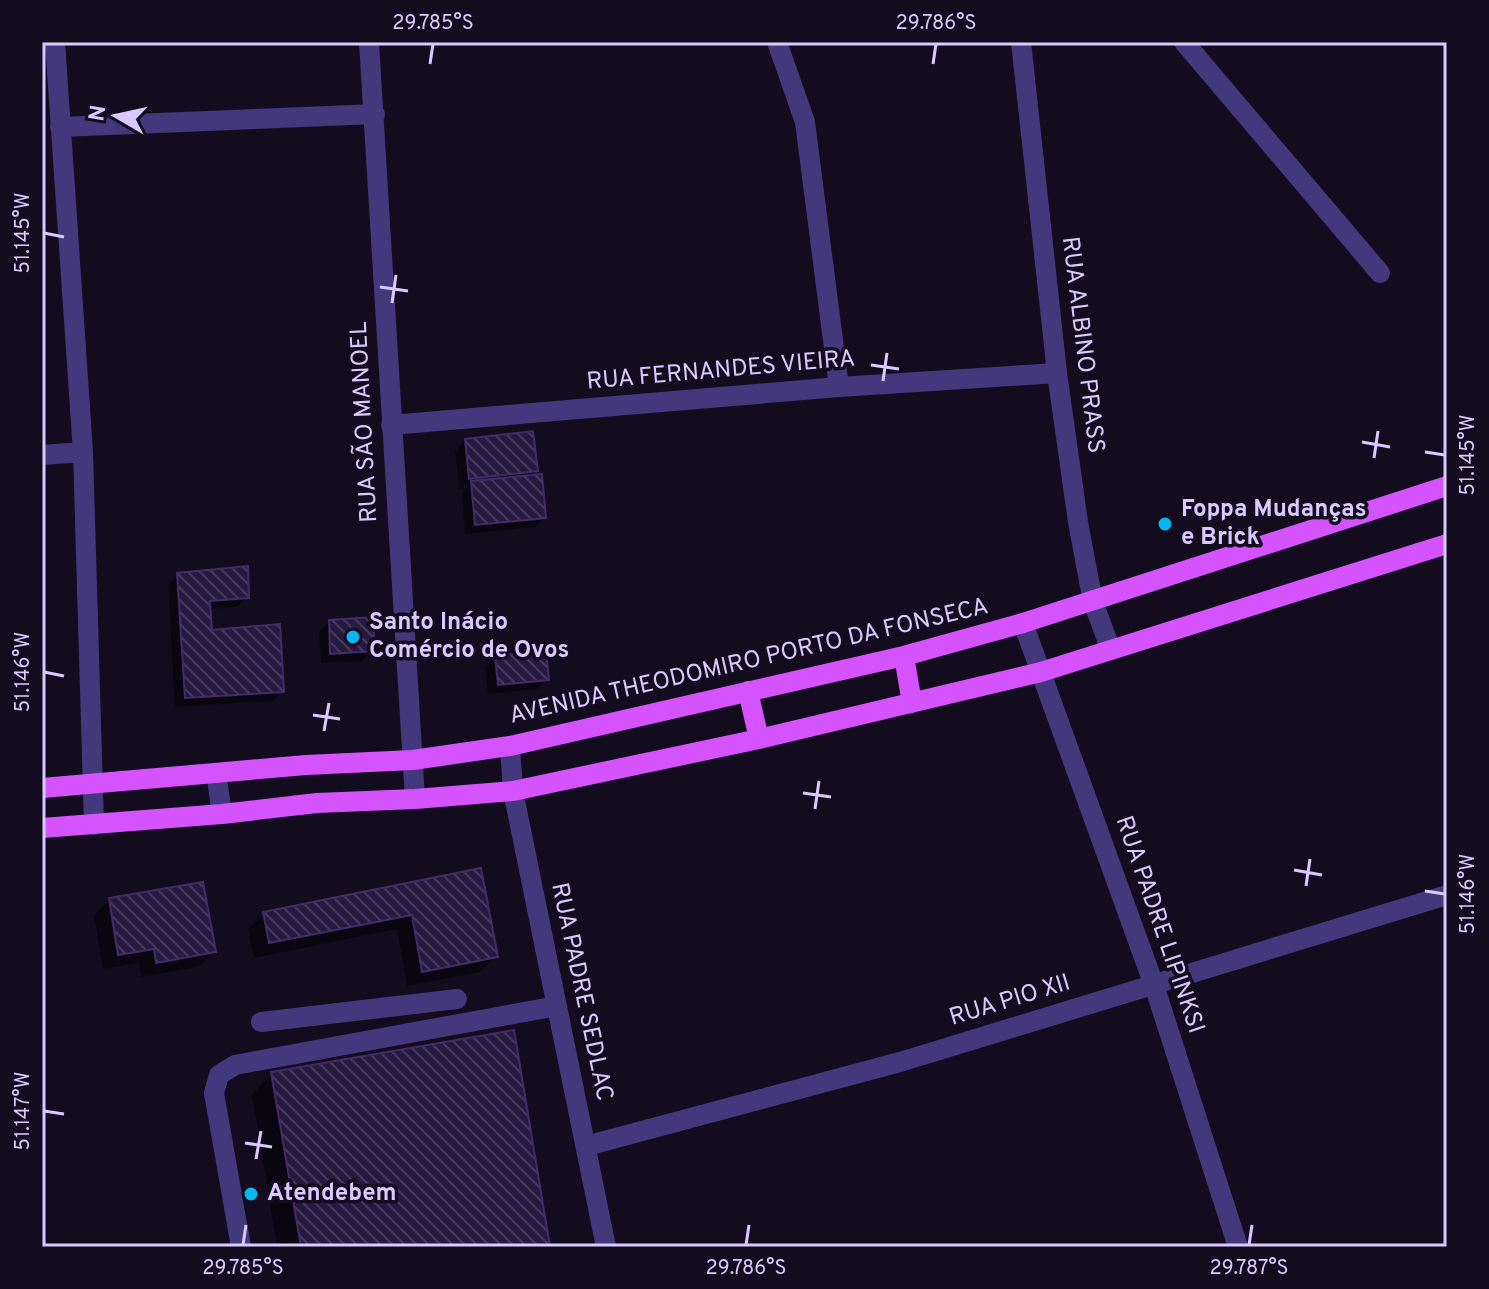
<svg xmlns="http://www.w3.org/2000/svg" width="1489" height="1289" font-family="Overpass,sans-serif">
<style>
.shadow{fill:#0007}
.building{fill:url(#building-back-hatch);stroke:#412b6a;stroke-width:2}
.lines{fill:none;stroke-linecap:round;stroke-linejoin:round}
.minor{stroke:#44387d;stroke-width:20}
.major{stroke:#d553fd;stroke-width:20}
.ticks{fill:none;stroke:#d8cafe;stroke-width:3}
.poi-dot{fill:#03b7f1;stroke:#120c1e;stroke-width:3}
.labels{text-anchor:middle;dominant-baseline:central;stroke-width:7;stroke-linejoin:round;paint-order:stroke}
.street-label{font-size:24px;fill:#d8cafe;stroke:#120c1e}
.poi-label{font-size:24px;font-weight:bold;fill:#d8cafe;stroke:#120c1e;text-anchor:start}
.neatline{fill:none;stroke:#d8cafe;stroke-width:3}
.ticks-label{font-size:20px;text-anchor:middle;fill:#d8cafe}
</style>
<defs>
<pattern id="building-back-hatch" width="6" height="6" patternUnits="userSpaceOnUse" patternTransform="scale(2)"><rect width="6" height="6" fill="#26193f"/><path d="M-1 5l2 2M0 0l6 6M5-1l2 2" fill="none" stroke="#45395c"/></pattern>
</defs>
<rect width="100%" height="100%" fill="#120c1e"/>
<path class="shadow" d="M465,441L536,471L530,477L544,517L534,527L465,534L462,493L467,488L459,489L455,451Z
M178,575L247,597L237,607L208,609L211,632L282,691L272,701L175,707L168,585Z
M330,622L372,651L362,661L321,663L319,632Z
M496,657L547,679L537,689L488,694L485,668Z
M479,871L496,956L480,972L407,986L397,929L254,958L248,929L264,913Z
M110,900L214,952L198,967L141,977L139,963L103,969L94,915Z
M272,1074L548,1247H277L252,1094Z"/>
<path class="building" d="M533,431L538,471L469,479L465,439Z
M542,474L546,518L475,525L471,481Z
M248,566L249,598L210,601L212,630L280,624L284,692L185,698L177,573Z
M373,617L375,651L330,654L329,620Z
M546,650L549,680L498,685L495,656Z
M481,868L498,957L422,972L412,915L269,943L263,912Z
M203,882L216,952L156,963L154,949L118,955L109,898Z
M514,1030L550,1247H301L271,1072Z"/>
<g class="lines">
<path class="minor" d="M55,42L83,452L94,825
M369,42L415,799
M777,42L805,122L839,387
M1021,42L1057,373L1078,522L1093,602L1111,650
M1184,42L1380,273
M60,127L375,114
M391,425L839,387L1057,373
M42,455L83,452
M1023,623L1154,985L1238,1247
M510,746L513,791L606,1247
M216,773L222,814
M261,1022L457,999
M586,1146L900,1062L1447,895
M241,1247L214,1093L219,1075L235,1065L557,1006"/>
<path class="major" d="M904,656L912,703
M748,691L759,739
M42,788L306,765L413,760L510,746L904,656L1023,623L1447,486
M42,828L222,814L317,803L415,799L513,791L759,739L1041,672L1447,544"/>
</g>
<path class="ticks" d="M430,64L433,44M933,64L936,44M44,233L64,237M380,287L408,291M392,303L396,275M871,365L899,369M883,381L887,353M1362,442L1390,447M1425,452L1445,455M1374,458L1378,431M44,672L64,676M313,715L340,719M324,731L329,703M803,793L831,797M815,809L819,781M1294,870L1322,875M1306,886L1310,859M1425,891L1445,894M44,1111L64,1114M245,1143L272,1147M256,1159L261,1131M243,1245L246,1225M746,1245L749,1225M1249,1245L1252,1225"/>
<g class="poi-dot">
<circle cx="1165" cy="524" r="8"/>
<circle cx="353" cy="637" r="8"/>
<circle cx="251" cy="1194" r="8"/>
</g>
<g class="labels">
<g class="street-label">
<text transform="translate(1082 345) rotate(83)">RUA ALBINO PRASS</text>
<text transform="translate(721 371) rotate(-5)">RUA FERNANDES VIEIRA</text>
<text transform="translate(365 422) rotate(-93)">RUA SÃO MANOEL</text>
<text transform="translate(749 662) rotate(-13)">AVENIDA THEODOMIRO PORTO DA FONSECA</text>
<text transform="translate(1159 925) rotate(71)">RUA PADRE LIPINKSI</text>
<text transform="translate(581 992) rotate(78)">RUA PADRE SEDLAC</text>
<text transform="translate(1010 1001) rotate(-17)">RUA PIO XII</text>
</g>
<g class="poi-label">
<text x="1181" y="510">Foppa Mudanças<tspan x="1181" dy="28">e Brick</tspan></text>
<text x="369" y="623">Santo Inácio<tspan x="369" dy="28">Comércio de Ovos</tspan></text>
<text x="267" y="1194">Atendebem</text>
</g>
</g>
<rect width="1489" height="1289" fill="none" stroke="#120c1e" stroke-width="88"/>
<g transform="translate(116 116) rotate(279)" stroke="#120c1e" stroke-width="6" paint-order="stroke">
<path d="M0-6L14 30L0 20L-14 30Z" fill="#d8cafe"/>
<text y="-12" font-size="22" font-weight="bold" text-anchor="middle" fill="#d8cafe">N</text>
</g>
<rect x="44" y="44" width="1401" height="1201" class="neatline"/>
<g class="ticks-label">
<text x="433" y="29">29.785°S</text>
<text x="936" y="29">29.786°S</text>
<text transform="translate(22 233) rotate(-90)" y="7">51.145°W</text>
<text transform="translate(1467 455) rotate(-90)" y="7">51.145°W</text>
<text transform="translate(22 672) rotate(-90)" y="7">51.146°W</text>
<text transform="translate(1467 894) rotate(-90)" y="7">51.146°W</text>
<text transform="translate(22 1111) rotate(-90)" y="7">51.147°W</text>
<text x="243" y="1274">29.785°S</text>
<text x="746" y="1274">29.786°S</text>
<text x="1249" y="1274">29.787°S</text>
</g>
</svg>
